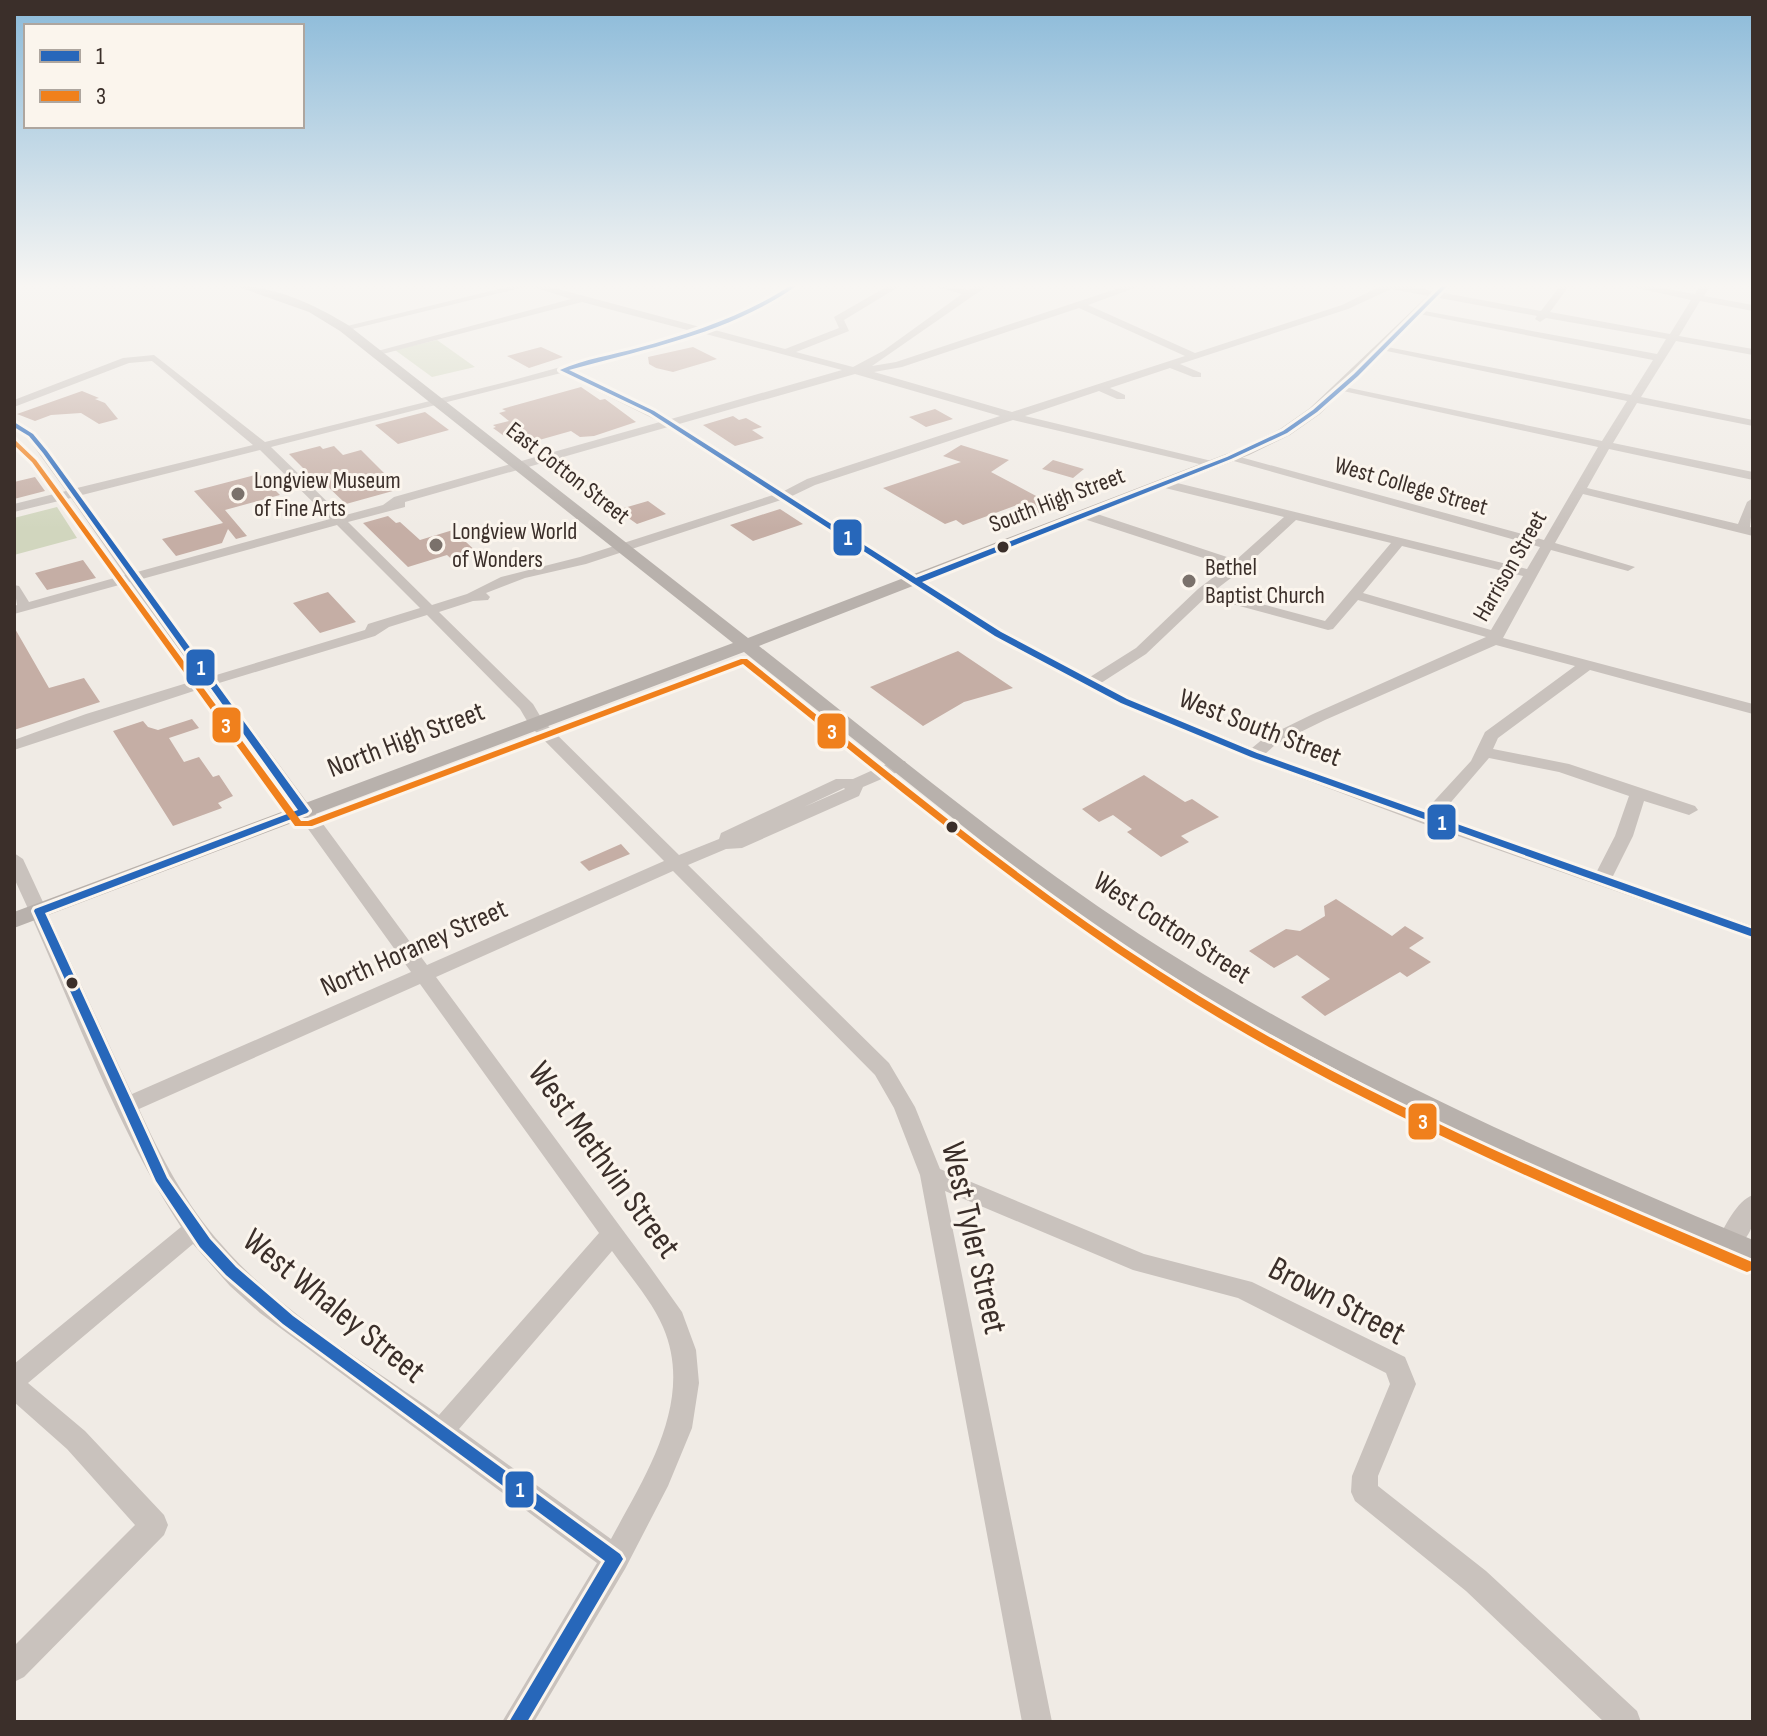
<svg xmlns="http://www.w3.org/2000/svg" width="1767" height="1736" font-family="'Sofia Sans Condensed',sans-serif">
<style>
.green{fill:#d1d6be}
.building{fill:#c5aea5}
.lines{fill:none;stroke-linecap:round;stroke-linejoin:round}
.minor{fill:#c9c2bd;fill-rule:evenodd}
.major{fill:#b8b1ac;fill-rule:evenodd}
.bus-1-casing{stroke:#fbf5ed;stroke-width:6}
.bus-2-casing{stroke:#fbf5ed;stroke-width:6}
.bus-1{fill:#2767ba;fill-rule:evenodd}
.bus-2{fill:#f0801c;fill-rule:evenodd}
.poi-dot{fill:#7a716b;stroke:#fbf5ed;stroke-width:3}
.bus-dot{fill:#3b2f2a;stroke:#fbf5ed;stroke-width:3}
.labels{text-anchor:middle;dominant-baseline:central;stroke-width:6;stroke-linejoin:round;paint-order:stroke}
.far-street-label{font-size:24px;fill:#3b2f2a;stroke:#fbf5ed}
.far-poi-label{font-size:24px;fill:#3b2f2a;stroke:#fbf5ed;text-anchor:start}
.street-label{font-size:28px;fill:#3b2f2a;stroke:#fbf5ed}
.near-street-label{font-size:34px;fill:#3b2f2a;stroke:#fbf5ed}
.line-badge{stroke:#fbf5ed;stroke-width:3}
.badge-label{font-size:22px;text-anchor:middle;font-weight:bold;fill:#fff}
</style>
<rect width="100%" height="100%" fill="#f0ebe5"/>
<path class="green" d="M437,340L475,367L432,377L395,350Z
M57,507L77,538L14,555V518Z"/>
<path class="building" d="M541,347L563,357L529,368L507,356Z
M693,347L717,359L673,372L656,368L649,364L648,357Z
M581,387L600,400L605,399L636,422L594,436L580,437L571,431L518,446L493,428L496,427L493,425L509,421L499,413L506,411L502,409Z
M82,391L99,398L95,399L105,403L118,419L99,424L81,413L51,415L35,421L17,414Z
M935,409L953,419L926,427L909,417Z
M425,412L449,430L398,444L375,425Z
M733,416L739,420L746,418L762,427L752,430L764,438L735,446L703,425Z
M961,445L1009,460L991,472L1038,497L1033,499L1051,509L1034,515L1017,505L963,525L956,520L945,524L883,488L961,462L943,456Z
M320,446L323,449L334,446L343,455L361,450L400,489L346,504L324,483L319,484L289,454Z
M1053,460L1084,469L1073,478L1042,469Z
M259,474L280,495L225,510L247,536L236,539L228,529L222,543L176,556L162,539L223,523L194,491Z
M35,477L45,491L14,499V482Z
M648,501L666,514L637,524L617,510Z
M780,509L803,524L753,541L730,525Z
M388,516L396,523L400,522L420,540L453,530L480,555L456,563L447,555L408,567L363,523Z
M83,560L96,578L47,590L35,573Z
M328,592L356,622L320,633L293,603Z
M14,627L49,688L84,678L100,702L14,730Z
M958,651L1013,688L964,702L923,726L870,687Z
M192,719L199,728L169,738L184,762L199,757L213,777L219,775L233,796L218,803L222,808L173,826L113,731L143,721L148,727L158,730Z
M1144,775L1185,802L1192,799L1219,817L1181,836L1189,842L1161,857L1127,832L1132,829L1113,815L1099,822L1082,809Z
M621,844L630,854L589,871L580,862Z
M1336,899L1392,936L1405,926L1424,938L1409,948L1431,962L1407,977L1400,972L1325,1016L1301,997L1330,979L1297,955L1274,968L1249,951L1286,929L1300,931L1325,916L1324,906Z"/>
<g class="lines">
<path class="minor" d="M511,286H529L344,331L339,328Z
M530,286H547L700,327L778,294L788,286H799L784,298L711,329L785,349L839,328L834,317L888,286H900L844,320L849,331L796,352L853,367L883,351L962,294L934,286L969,290L975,286H987L872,366L896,362L1125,286H1140L1088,305L1195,353L1342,305L1381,286H1407L1541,311L1560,286H1569L1550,312L1670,334L1691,300L1628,286H1650L1695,294L1700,286H1710L1704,296L1753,305V311L1700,301L1679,336L1753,349V355L1676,341L1641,397L1753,420V426L1637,403L1613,443L1753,472V480L1609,449L1587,488L1738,524L1747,502L1753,498L1750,527L1753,528V536L1583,494L1555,543L1635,567L1628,571L1551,550L1503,638L1753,704V714L1590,670L1498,738L1493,749L1569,764L1695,806L1698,810L1689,815L1644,801L1633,836L1612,878L1753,926V939L1421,823L1248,758L1118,704L993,637L781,500L586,564L525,578L486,593L490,597L488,600L473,601L439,612L533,704L543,721L679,855L719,839L721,833L836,779H853L893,761H905L907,765L905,769L863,787L859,796L742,848L726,849L688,865L889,1063L915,1107L940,1169L1144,1254L1252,1282L1405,1357L1416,1384L1378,1476V1486L1486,1571L1637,1711L1641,1722H1604L1466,1591L1355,1501L1351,1492L1352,1476L1390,1384L1386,1373L1238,1298L1133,1270L945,1191L1052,1722H1022L920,1175L894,1108L875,1075L673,871L436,977L650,1267L682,1312L696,1350L699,1383L692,1428L668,1486L625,1569L534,1722H502L597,1563L260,1313L230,1286L193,1244L28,1383L85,1431L164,1515L168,1525L164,1535L24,1677L14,1682V1646L135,1525L67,1449L14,1402V1364L181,1227C111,1119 69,995 14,878V853L23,859L132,1094L411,972L206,687L14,750V740L86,714L200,679L130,582L14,614V606L17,605L14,585L19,586L29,602L125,575L71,498L14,512V504L66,491L27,437L14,429V421L35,433L77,488L253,445L152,361L129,363L14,407V400L123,358L154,355L265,442L506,382L691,331L582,302L375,356L370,353L571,299ZM1391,289L1537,316L1535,319L1540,322L1546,318L1666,339L1657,354L1419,310L1414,313L1653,360L1631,395L1382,346L1377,349L1627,401L1602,441L1340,386L1334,389L1598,447L1544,540L1233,455L1223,458L1540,547L1527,569L1165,480L1161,481V487L1284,517L1236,560L1091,512H1081V518L1228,566L1198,589L1136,648L1090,677L1003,631L792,496L815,485L1013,420L1216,468V462L1025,416L1099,391L1117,399H1125V395L1110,388L1170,368L1193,377H1201V373L1180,364L1348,309ZM1079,308L1185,356L1012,412L874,372L902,367ZM702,333L842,370L671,419L572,370ZM561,373L660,422L394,497L383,505L342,516L271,447ZM855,374L1000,416L807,479L784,491L679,424ZM668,427L773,495L580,557L501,577L467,594L432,605L348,522L405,507V502ZM260,450L330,519L137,572L82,495ZM1296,520L1391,543L1325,621L1214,591L1244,568ZM337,525L420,608L368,624L365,630L213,676L142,579ZM1402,546L1523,576L1491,630L1363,593ZM1206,597L1328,630L1333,629L1358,600L1486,637L1313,714L1264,738L1252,748L1130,698L1101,683L1146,654ZM427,615L520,709L530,726L664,861L427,965L219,683L375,636L389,627ZM1496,645L1575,666L1485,732L1471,761L1425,811L1265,754L1276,744L1325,720ZM1489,758L1559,772L1629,796L1615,836L1596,873L1439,816ZM844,788L845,789L804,807ZM420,984L599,1233L439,1415C366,1363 280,1312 222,1245C186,1205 161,1157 139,1109ZM612,1251C629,1275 652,1301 663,1327C695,1401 645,1476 611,1539L459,1429Z
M1753,1195C1753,1203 1755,1215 1753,1223C1749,1238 1735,1255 1720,1250L1716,1243C1724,1228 1737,1200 1753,1195Z"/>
<path class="major" d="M236,286C276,286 315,305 348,325L748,638L1239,449L1280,429L1310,408L1438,286H1451L1320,414L1290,435L1249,455L759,646C897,754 1032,869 1182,961C1362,1073 1558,1158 1753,1240V1265L1448,1129L1234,1015L1115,940L1018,870L744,652L14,928V912L733,643L340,331L309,312Z"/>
<defs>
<path id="bus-1" d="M790,286H796C730,333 645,349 569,370L654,411L916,578L1227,457L1283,431L1313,410L1354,374L1442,286H1447L1358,376L1317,412L1287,433L1231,459L922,582L1001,632L1127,699L1257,753L1753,929V937L1251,757L1121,703L995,636L650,413L560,370C584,359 613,355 638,348C692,333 743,316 790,286Z
M14,422L33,434L47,451L309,811L307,813L45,913L167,1178L210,1239L236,1267L293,1316L620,1554L623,1559L620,1564L527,1722H509L605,1561L283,1324L226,1275L200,1247L156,1181L34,911L35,909L298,810L43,453L29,436L14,427Z"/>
<path id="bus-2" d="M14,439L36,460L301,821H308L741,659H747C882,767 1016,879 1161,972C1346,1091 1550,1176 1752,1262L1753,1267L1752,1270L1747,1272L1742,1270C1566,1194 1389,1119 1224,1021C1052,919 899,789 743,664L312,826H295L32,462L14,445Z"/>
</defs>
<use href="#bus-1" class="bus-1-casing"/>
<use href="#bus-2" class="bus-2-casing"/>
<use href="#bus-1" class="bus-1"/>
<use href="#bus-2" class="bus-2"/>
</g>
<linearGradient id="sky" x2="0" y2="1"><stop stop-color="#8bbad9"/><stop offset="0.54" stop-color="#f8f6f3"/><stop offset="1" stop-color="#f8f6f3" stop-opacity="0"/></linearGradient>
<rect width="1767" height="529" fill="url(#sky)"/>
<g class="poi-dot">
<circle cx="238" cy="494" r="8"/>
<circle cx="436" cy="545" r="8"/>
<circle cx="1189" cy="581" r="8"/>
</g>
<g class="bus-dot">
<circle cx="1003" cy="547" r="7"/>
<circle cx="952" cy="827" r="7"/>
<circle cx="72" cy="983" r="7"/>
</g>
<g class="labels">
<g class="far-street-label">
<text transform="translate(568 473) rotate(38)">East Cotton Street</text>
<text transform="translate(1411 486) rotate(16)">West College Street</text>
<text transform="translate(1057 500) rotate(-21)">South High Street</text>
<text transform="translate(1510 566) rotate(-60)">Harrison Street</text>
</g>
<g class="far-poi-label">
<text x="254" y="480">Longview Museum<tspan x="254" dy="28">of Fine Arts</tspan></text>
<text x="452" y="531">Longview World<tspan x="452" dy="28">of Wonders</tspan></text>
<text x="1205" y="567">Bethel<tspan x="1205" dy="28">Baptist Church</tspan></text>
</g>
<g class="street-label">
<text transform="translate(1260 728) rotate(21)">West South Street</text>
<text transform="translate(406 740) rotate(-21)">North High Street</text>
<text transform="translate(1172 928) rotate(33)">West Cotton Street</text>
<text transform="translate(414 948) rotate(-24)">North Horaney Street</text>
</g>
<g class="near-street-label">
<text transform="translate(604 1160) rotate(54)">West Methvin Street</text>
<text transform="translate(974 1238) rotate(77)">West Tyler Street</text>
<text transform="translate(1337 1301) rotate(28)">Brown Street</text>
<text transform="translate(334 1306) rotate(39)">West Whaley Street</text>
</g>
</g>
<g class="line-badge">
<rect x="832" y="518" width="31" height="39" rx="8" fill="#2767ba"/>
<rect x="185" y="648" width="31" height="39" rx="8" fill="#2767ba"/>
<rect x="211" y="706" width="31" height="38" rx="8" fill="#f0801c"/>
<rect x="816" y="712" width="31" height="38" rx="8" fill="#f0801c"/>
<rect x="1426" y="803" width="31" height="38" rx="8" fill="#2767ba"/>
<rect x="1407" y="1102" width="31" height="39" rx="8" fill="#f0801c"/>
<rect x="504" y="1470" width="31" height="39" rx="8" fill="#2767ba"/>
</g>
<g class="badge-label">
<text x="848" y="545">1</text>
<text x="201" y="675">1</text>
<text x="226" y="733">3</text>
<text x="832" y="739">3</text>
<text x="1442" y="830">1</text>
<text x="1423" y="1129">3</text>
<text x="520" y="1497">1</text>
</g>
<rect width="1767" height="1736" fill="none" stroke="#3b2f2a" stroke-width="32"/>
<rect x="24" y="24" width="280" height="104" fill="#fbf5ed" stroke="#aea69f" stroke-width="2"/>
<rect x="40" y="50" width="40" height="12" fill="#2767ba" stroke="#aea69f" stroke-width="2"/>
<text x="96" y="64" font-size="24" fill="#3b2f2a">1</text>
<rect x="40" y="90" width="40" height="12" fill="#f0801c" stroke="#aea69f" stroke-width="2"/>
<text x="96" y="104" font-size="24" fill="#3b2f2a">3</text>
</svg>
